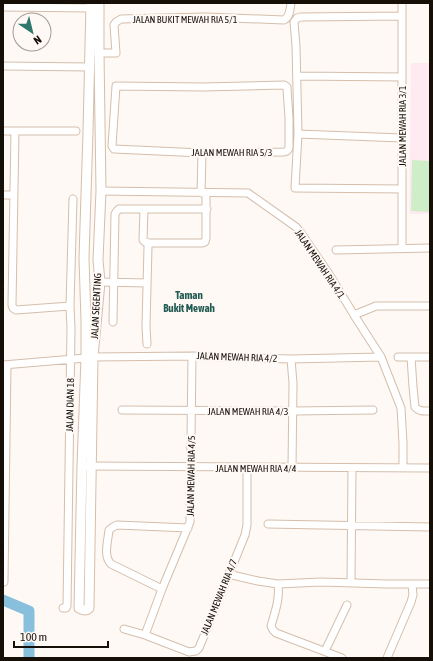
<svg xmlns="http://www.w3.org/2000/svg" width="433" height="661" font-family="'Asap Condensed',sans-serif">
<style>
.education{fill:#ffeaf1}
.green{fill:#ceeec8}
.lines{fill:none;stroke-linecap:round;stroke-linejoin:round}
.river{stroke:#87bfdc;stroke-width:11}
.minor-casing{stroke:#d5beab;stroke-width:9}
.tertiary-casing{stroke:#d5beab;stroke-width:11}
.minor{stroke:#fff;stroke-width:7}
.tertiary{stroke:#fff;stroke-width:9}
.labels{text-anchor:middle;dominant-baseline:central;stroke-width:4;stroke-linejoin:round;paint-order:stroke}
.street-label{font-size:10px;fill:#160f08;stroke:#fef9f5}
.neighbourhood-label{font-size:11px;font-weight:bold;fill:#235b53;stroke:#fef9f5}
</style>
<rect width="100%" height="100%" fill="#fef9f5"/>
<path class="education" d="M411,63H430V214H409Z"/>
<path class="green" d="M412,160L430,161V212L411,211Z"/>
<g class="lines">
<path class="river" d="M3,600L29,611V658"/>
<defs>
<path id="minor" d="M3,7L91,8
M99,53H116L114,25L116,22L121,19L205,17L284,20C290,17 290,9 291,3
M3,66L89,67
M297,76L402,77
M284,85L287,87V89L289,118V148L287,151L284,152L202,153L114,149L112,146L116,86L203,87Z
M3,131H76
M15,131L12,305L13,308L16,310L70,306
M298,134L402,138
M402,189L295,188L298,134L296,46L294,22L297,18L301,17L402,16
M101,191L248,193L296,227L301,233L329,274L354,315L381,357L401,408L403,443V468
M201,193L202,153
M3,195H14
M144,209L143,240L145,242L149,243
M402,248V3
M336,250L430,248
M100,282L147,283
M354,315L376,306H430
M113,322L115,214L117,211L119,209H207
M147,344L146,326L148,247L149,243H202L205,242L206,238V193
M93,357L192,356L291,359L381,357
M398,357H430
M411,357L413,387L415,407C419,412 424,411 430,411
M291,359L293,383L292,468
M3,365L86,358
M122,410L293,411L373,410
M86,466L430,468
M268,524L430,527
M228,574L258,581L278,584L321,582L387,584H430
M4,582L7,365
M351,582L352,468
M278,584C280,599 275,612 271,626L273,630L276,633L342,658
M162,589L111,564C103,556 108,541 109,530L113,527L117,525L188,528
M63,608H66L67,606L71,328L70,306L73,199
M124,629L145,635L189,652L196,651L199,648L245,535L247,525V467
M145,635L162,589L190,522L192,356
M325,651L347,605
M387,658L411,602L413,595L412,584"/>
<path id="tertiary" d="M91,3L88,132L84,258L86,321V358L82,466L79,608C82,610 86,611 89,608L93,357L100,282L98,260L101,191L99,53V3"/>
</defs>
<use href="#minor" class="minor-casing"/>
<use href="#tertiary" class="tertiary-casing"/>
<use href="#minor" class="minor"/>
<use href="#tertiary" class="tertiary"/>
</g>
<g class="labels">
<g class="street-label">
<text x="185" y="19">JALAN BUKIT MEWAH RIA 5/1</text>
<text transform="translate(402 126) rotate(-90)">JALAN MEWAH RIA 3/1</text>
<text x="232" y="152">JALAN MEWAH RIA 5/3</text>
<text transform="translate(320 264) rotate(56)">JALAN MEWAH RIA 4/1</text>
<text transform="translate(96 306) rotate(-87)">JALAN SEGENTING</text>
<text transform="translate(237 357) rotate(2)">JALAN MEWAH RIA 4/2</text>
<text transform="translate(70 405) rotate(-89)">JALAN DIAN 18</text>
<text x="248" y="411">JALAN MEWAH RIA 4/3</text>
<text x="256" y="468">JALAN MEWAH RIA 4/4</text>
<text transform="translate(191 476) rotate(-89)">JALAN MEWAH RIA 4/5</text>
<text transform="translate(219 597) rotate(-68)">JALAN MEWAH RIA 4/7</text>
</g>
<g class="neighbourhood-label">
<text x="189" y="295">Taman<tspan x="189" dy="13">Bukit Mewah</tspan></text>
</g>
</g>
<rect width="433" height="661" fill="none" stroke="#160f08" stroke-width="8"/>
<g transform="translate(32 32) rotate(145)"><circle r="19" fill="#fef9f5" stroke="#a19b96"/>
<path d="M0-3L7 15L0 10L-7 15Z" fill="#30776d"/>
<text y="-6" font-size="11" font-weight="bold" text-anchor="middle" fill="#160f08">N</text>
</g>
<path d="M14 641v6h94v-6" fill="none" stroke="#160f08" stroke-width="2"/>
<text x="20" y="641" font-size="12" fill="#160f08" stroke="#fef9f5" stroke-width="3" paint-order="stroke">100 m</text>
</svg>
